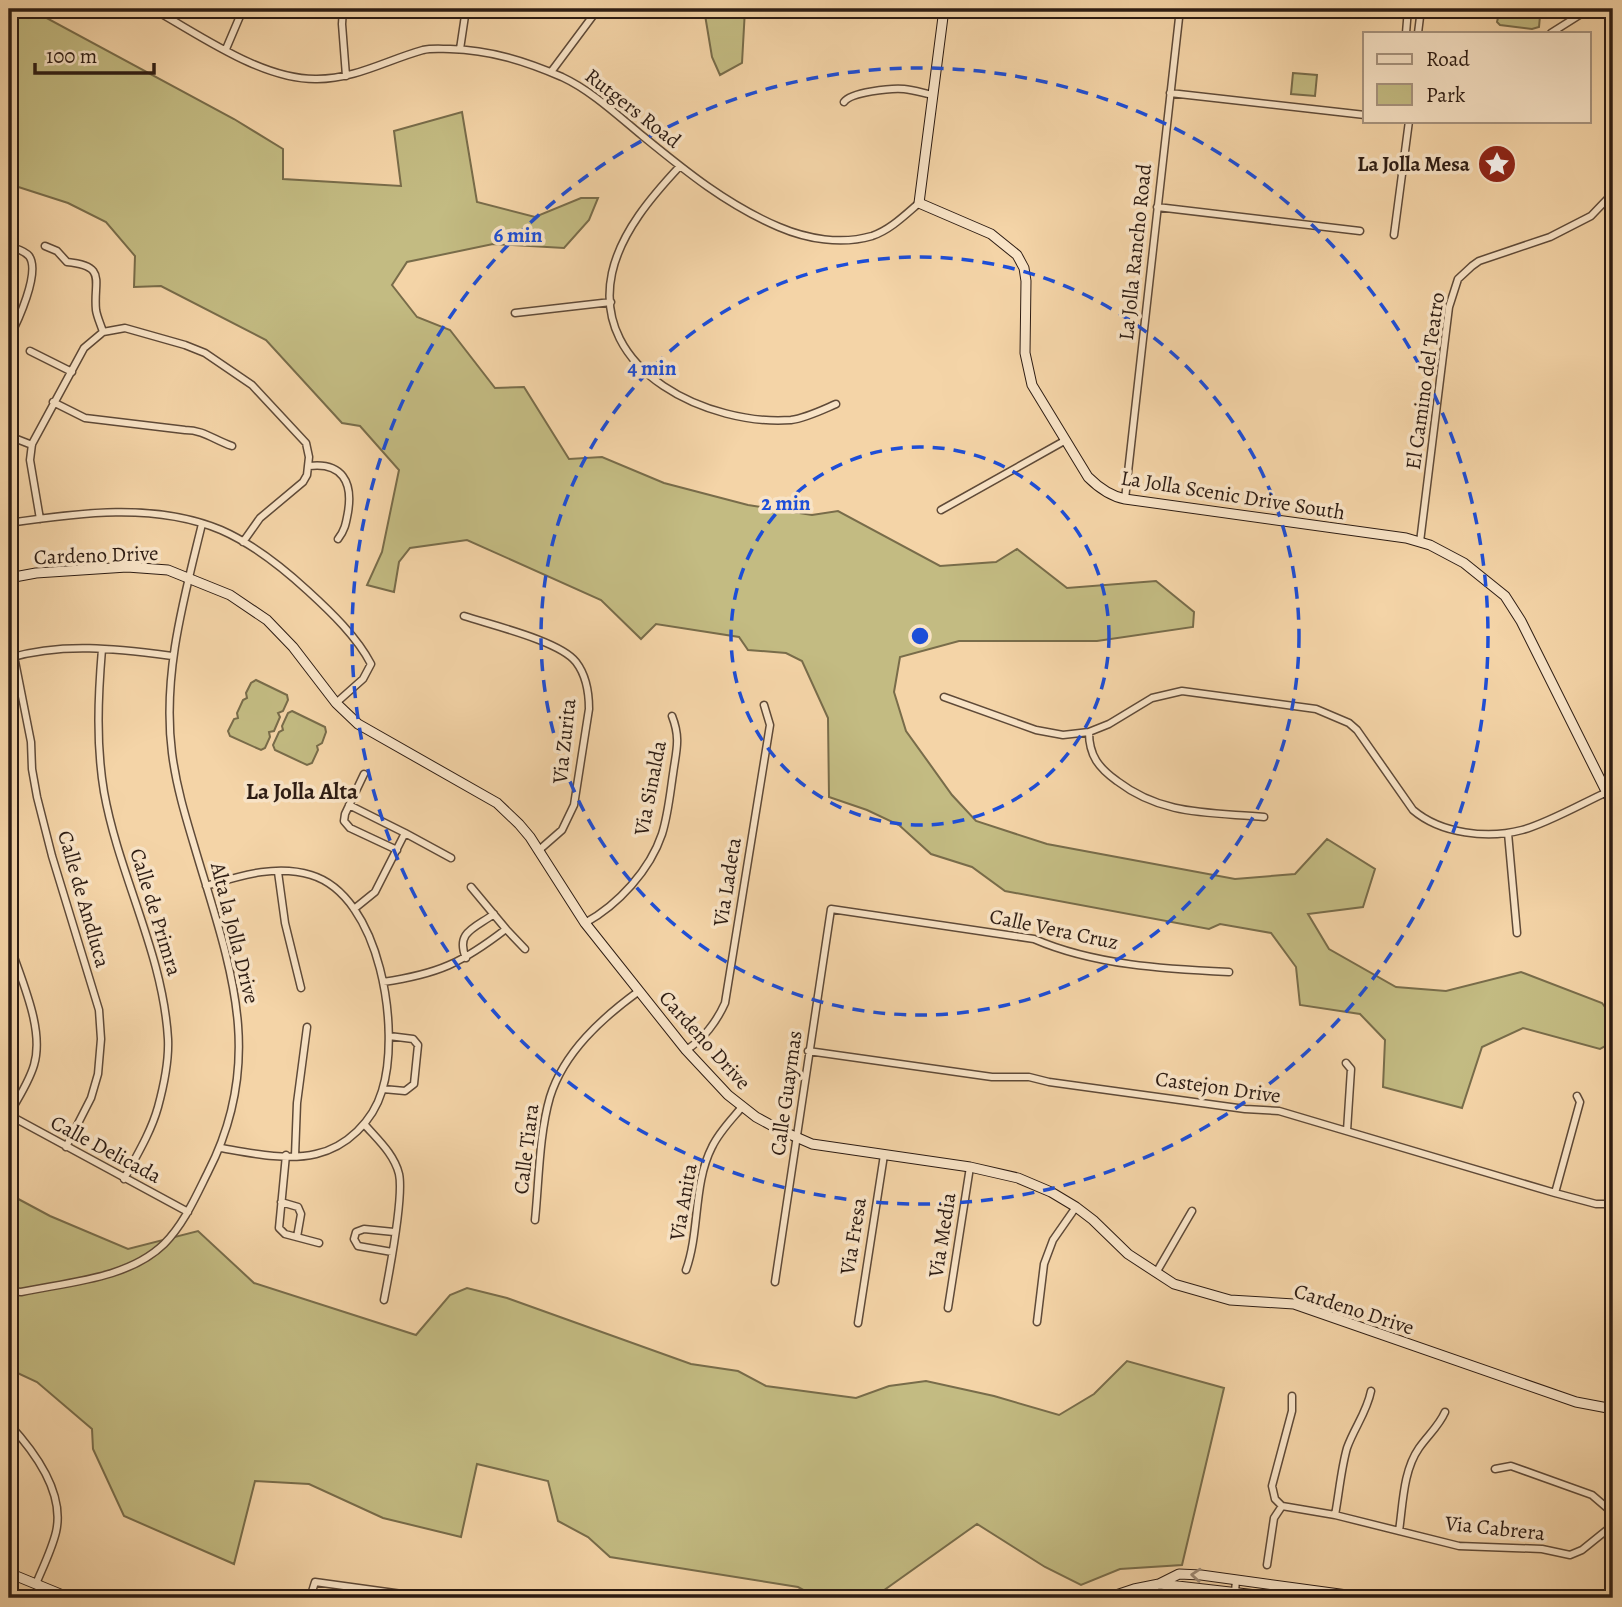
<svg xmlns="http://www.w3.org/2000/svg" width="1622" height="1607" font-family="Alegreya,serif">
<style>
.green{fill:#c3bb82;stroke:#786c4a;stroke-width:2}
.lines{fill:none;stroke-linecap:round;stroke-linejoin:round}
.street-casing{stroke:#5f4a38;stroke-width:9}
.secondary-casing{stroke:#2d1c13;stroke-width:11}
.street{stroke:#f8e3c6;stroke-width:6}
.secondary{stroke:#f8e3c6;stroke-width:9}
.oneway{stroke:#9d8975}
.ring{fill:none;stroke:#1d4ed8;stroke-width:3.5;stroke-dasharray:12 9}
.labels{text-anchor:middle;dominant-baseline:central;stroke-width:7;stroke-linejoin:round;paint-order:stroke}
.street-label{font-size:21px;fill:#2d1c13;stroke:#f8e3c6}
.poi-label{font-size:21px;font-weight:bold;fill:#2d1c13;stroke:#f8e3c6;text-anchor:end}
.neighbourhood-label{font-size:23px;font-weight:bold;fill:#2d1c13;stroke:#f8e3c6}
.centre{fill:#1d4ed8;stroke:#f8e3c6;stroke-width:3.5}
.ring-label{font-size:21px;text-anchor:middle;font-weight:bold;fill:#1d4ed8;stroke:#f8e3c6;stroke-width:7;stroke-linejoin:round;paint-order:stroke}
</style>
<rect width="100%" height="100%" fill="#f4d4a7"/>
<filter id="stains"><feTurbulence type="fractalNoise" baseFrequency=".00286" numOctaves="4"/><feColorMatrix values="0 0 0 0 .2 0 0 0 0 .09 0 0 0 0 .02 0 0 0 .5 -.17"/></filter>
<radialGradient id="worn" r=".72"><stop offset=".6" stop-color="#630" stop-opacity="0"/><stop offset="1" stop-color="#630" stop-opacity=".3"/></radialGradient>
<path class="green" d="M9,9H30L234,119L283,149V179L401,186L394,131L462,112L477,202L535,217L581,198H598L589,220L564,248L493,244L407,262L392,285L417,317L450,330L495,388L524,387L569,459L602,457L664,483L748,505L812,515L838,511L940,566L996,562L1017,549L1067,588L1156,581L1194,612L1193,627L1097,641H959L900,657L894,692L906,731L952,795L976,821L1047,844L1235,879L1295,874L1327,839L1375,869L1363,907L1308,914L1329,949L1396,987L1446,991L1521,972L1602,1003L1613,1018V1042L1600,1049L1523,1028L1482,1047L1462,1108L1383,1087L1385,1040L1360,1014L1300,1005L1296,967L1271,933L1220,924L1209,929L1005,891L972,867L931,854L899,825L867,810L829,797L828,718L802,661L786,653L748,650L739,637L656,624L641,639L601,600L467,540L410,548L399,562L394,592L367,585L382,552L399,470L360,426L342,423L266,340L161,286L134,287L135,256L106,222L68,203L9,184Z
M704,9H745L742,63L720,75L712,57Z
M1500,9L1534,10L1540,16L1539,27L1532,29L1500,25L1497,22Z
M1293,73L1317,75L1315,96L1291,94Z
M256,680L287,695L288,700L283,711L278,713L280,717L274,731L269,732L270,737L265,748L261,750L230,736L228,731L234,719L238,718L237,713L243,700L247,698L246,693L251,683Z
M292,711L325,727L326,732L322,743L317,746L318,750L312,763L307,765L275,750L273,745L279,732L283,730L282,726L288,713Z
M9,1194L50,1216L128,1249L198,1231L254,1283L416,1335L450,1295L467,1288L507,1298L691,1364L738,1371L766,1386L856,1398L889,1386L926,1381L994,1396L1059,1415L1094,1394L1127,1361L1224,1388L1182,1565L1120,1569L1081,1585L1045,1567L977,1524L873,1598H818L798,1587L610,1557L588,1537L558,1521L548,1481L477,1464L461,1537L383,1518L309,1484L255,1481L234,1564L124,1516L93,1449L92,1429L37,1382L9,1369Z"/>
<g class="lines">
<defs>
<path id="street" d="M153,9C200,35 262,80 317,79C355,79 387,60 423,50C432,48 441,49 450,49C490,50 525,61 562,77C590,90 615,113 639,133C683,169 725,204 779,227C807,239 841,245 872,236C890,230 905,215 919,203
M343,9L342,24L346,76
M1406,33L1408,9
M1418,33L1421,9
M1551,33L1589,9
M226,49L243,9
M460,49L466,9
M551,72L595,13
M1170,93L1365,115
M844,102C851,92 891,88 904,89C914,90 923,93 933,95
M680,166C652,196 621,232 612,273C591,372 710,426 791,420C806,418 822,410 836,404
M1157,207L1360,231
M1394,235L1409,121
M9,246C16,249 24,250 29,256C41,272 17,323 9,338
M45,246L57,251L67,262C108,266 93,281 96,310C97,317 101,325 103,332
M515,313L611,302
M30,351L72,372
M53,402L85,418L185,430C204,430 214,440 232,446
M9,436L32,445
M309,466C342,462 353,482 348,512C346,523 345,530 338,539
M1125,499L1180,9
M941,510L1066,440
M40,519L30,460L32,444L84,348L103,332L125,328L185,345L205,353L252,385L306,443L309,457L307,475L303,482L260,518L243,542
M9,523C77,513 155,502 221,530C253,544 283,568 308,591C331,612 357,637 371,664L363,679L336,703
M1420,542L1449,307L1458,279L1472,266L1479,261L1550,237L1591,216L1613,193
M464,616C491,625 560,641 576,662C586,675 589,693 589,709L574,805L562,830L538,851
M102,649C98,697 96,744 104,792C119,876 163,953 168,1039C169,1061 164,1085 158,1107C151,1132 137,1155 124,1179
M14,656L31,742L32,769L37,797L52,856L99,1010L101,1039L98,1074L91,1098L66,1147
M9,658C64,642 117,649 173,656
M944,697L1036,730L1063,735L1089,732L1109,724L1152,698L1182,691L1316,709L1349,723L1357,730L1413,810C1441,834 1488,839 1522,830C1546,824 1583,803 1607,792
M1089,732C1089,756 1099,768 1117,781C1163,816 1209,812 1264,817
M364,774L345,814L344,821L350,828L397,850
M349,805L405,833L375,892L354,909
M405,833L451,858
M1508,833L1517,933
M278,872L285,923L301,988
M206,886C240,876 276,864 311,875C381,896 401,1031 382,1091C373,1121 347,1147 316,1154C286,1161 250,1153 221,1148
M471,887L506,929
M585,923C618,905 650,870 662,834C668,815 670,794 673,774C676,751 681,739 672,716
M9,942C20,978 45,1028 34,1065C29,1082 18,1099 9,1114
M466,958C455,932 475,928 494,914
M383,982C438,974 462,963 506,929L525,949
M686,1050C703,1040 717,1021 725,1003L770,725L764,705
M808,1051L992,1077H1029L1049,1082L1245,1109L1279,1111L1555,1193L1596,1204H1613
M1346,1063L1351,1069L1347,1131
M383,1089L405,1091L414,1084L418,1045L413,1039L389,1036
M9,1115L188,1212
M365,1125C378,1140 394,1154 399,1174C404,1197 389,1274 384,1300
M286,1155L279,1228L285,1234L319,1243
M295,1156L297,1103L307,1027
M1555,1193L1580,1102L1577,1096
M281,1202L298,1207L301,1214L297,1237
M535,1220C539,1181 539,1135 550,1097C564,1052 602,1018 639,991
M392,1252L358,1246L354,1239L356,1232L364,1229L394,1232
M686,1270C700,1231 693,1184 712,1147C719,1132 732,1119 742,1107
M1156,1273L1192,1211
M775,1282L831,909L1034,939C1094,965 1164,969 1229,972
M9,1291L21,1292C68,1282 128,1279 164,1244C184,1224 196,1196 208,1172C268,1055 228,961 194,845C185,815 176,785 172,753C162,675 184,598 202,524
M948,1308L970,1167
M1037,1322L1044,1264L1053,1240L1076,1207
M858,1323L884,1155
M9,1424C34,1451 65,1493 56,1532C52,1549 43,1567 36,1584
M1495,1469L1511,1466L1592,1495L1613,1513
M1282,1506L1335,1515L1459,1546L1542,1549L1570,1555L1582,1550L1613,1525
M1282,1506L1275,1499L1272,1486L1292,1411V1396
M1335,1515C1339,1494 1341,1469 1347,1448C1354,1428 1367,1412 1371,1391
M1399,1531C1403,1504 1403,1471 1419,1448C1428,1435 1439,1426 1445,1412
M1267,1565L1274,1518L1282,1506
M1236,1580L1235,1592L1237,1598
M310,1598L315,1582L431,1598"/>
<path id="secondary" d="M944,9L919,203L991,234L1017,255L1024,268L1026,281L1025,353L1032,385L1088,477C1099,488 1110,496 1125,499L1406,538L1430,545L1464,563L1505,596L1521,621L1613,805
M1036,9L1056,11L1081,9
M9,578L36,573L127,567L168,570L230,595L267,620L293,647L336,703L358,724L497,803L519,824L530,837L585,923L686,1050L728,1095L756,1117L780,1130L812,1144L970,1167L1018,1178L1051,1192L1076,1207L1093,1220L1128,1254L1174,1284L1230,1300L1294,1304L1576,1402L1613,1409
M9,1573L70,1598
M1160,1584L1282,1598
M1107,1598L1134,1589L1159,1584L1179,1574L1201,1575L1369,1598"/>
</defs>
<use href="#street" class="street-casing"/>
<use href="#secondary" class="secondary-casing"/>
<use href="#street" class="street"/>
<use href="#secondary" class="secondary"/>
</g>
<defs><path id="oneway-chevron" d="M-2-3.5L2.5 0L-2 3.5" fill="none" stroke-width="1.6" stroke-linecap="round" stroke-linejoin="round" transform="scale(1.75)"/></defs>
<use class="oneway" href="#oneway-chevron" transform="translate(1196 1575) rotate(-176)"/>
<g class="ring">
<circle cx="920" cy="636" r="189"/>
<circle cx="920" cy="636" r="379"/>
<circle cx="920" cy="636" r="568"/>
</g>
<defs>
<symbol id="sight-disc" viewBox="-11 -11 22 22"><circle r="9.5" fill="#8f2418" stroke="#f8e3c6"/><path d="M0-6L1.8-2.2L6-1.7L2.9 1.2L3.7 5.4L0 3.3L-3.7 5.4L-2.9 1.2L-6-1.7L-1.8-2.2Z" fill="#fff"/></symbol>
</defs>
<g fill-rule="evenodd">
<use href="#sight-disc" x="1475" y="142" width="44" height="44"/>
</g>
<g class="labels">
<g class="street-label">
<text transform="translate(633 108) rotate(38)">Rutgers Road</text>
<text transform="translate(1135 252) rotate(-84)">La Jolla Rancho Road</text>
<text transform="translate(1425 381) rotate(-82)">El Camino del Teatro</text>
<text transform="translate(1233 495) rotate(9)">La Jolla Scenic Drive South</text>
<text transform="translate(96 555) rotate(-2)">Cardeno Drive</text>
<text transform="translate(564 741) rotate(-84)">Via Zurita</text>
<text transform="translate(650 788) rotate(-79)">Via Sinalda</text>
<text transform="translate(727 882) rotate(-81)">Via Ladeta</text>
<text transform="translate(84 899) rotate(74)">Calle de Andluca</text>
<text transform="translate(156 912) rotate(73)">Calle de Primra</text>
<text transform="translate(1054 929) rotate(12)">Calle Vera Cruz</text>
<text transform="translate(235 933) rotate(76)">Alta la Jolla Drive</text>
<text transform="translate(705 1040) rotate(48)">Cardeno Drive</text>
<text transform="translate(1218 1087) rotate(8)">Castejon Drive</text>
<text transform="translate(786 1093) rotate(-82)">Calle Guaymas</text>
<text transform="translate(106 1149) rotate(28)">Calle Delicada</text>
<text transform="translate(526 1149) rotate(-83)">Calle Tiara</text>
<text transform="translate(683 1202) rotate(-80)">Via Anita</text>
<text transform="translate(942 1235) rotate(-81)">Via Media</text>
<text transform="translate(853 1236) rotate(-81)">Via Fresa</text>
<text transform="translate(1354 1309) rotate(18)">Cardeno Drive</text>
<text transform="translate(1495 1528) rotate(6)">Via Cabrera</text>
</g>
<g class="poi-label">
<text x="1470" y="164">La Jolla Mesa</text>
</g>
<g class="neighbourhood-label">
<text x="302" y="791">La Jolla Alta</text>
</g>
</g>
<circle cx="920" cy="636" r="10" class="centre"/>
<g class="ring-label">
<text x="518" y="242">6 min</text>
<text x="652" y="375">4 min</text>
<text x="786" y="510">2 min</text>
</g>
<rect width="1622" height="1607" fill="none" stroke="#f4d4a7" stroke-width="35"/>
<rect x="10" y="10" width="1601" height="1586" fill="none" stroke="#2d1c13" stroke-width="3.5"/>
<rect x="18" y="18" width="1587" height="1572" fill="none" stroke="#2d1c13" stroke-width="2"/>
<rect x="1363" y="32" width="228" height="91" fill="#f8e3c6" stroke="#a7937e" stroke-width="2"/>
<rect x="1377" y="54" width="35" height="10" fill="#f8e3c6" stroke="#a7937e" stroke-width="2"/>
<text x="1426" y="66" font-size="21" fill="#2d1c13">Road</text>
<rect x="1377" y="84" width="35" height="21" fill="#c3bb82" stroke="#a7937e" stroke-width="2"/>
<text x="1426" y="102" font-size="21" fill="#2d1c13">Park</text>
<path d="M35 63v10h119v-10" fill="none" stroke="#2d1c13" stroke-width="3.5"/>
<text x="46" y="63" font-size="21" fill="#2d1c13" stroke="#f8e3c6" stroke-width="5" paint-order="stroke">100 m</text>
<rect width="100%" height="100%" filter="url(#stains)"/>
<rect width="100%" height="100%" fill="url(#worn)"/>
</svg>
